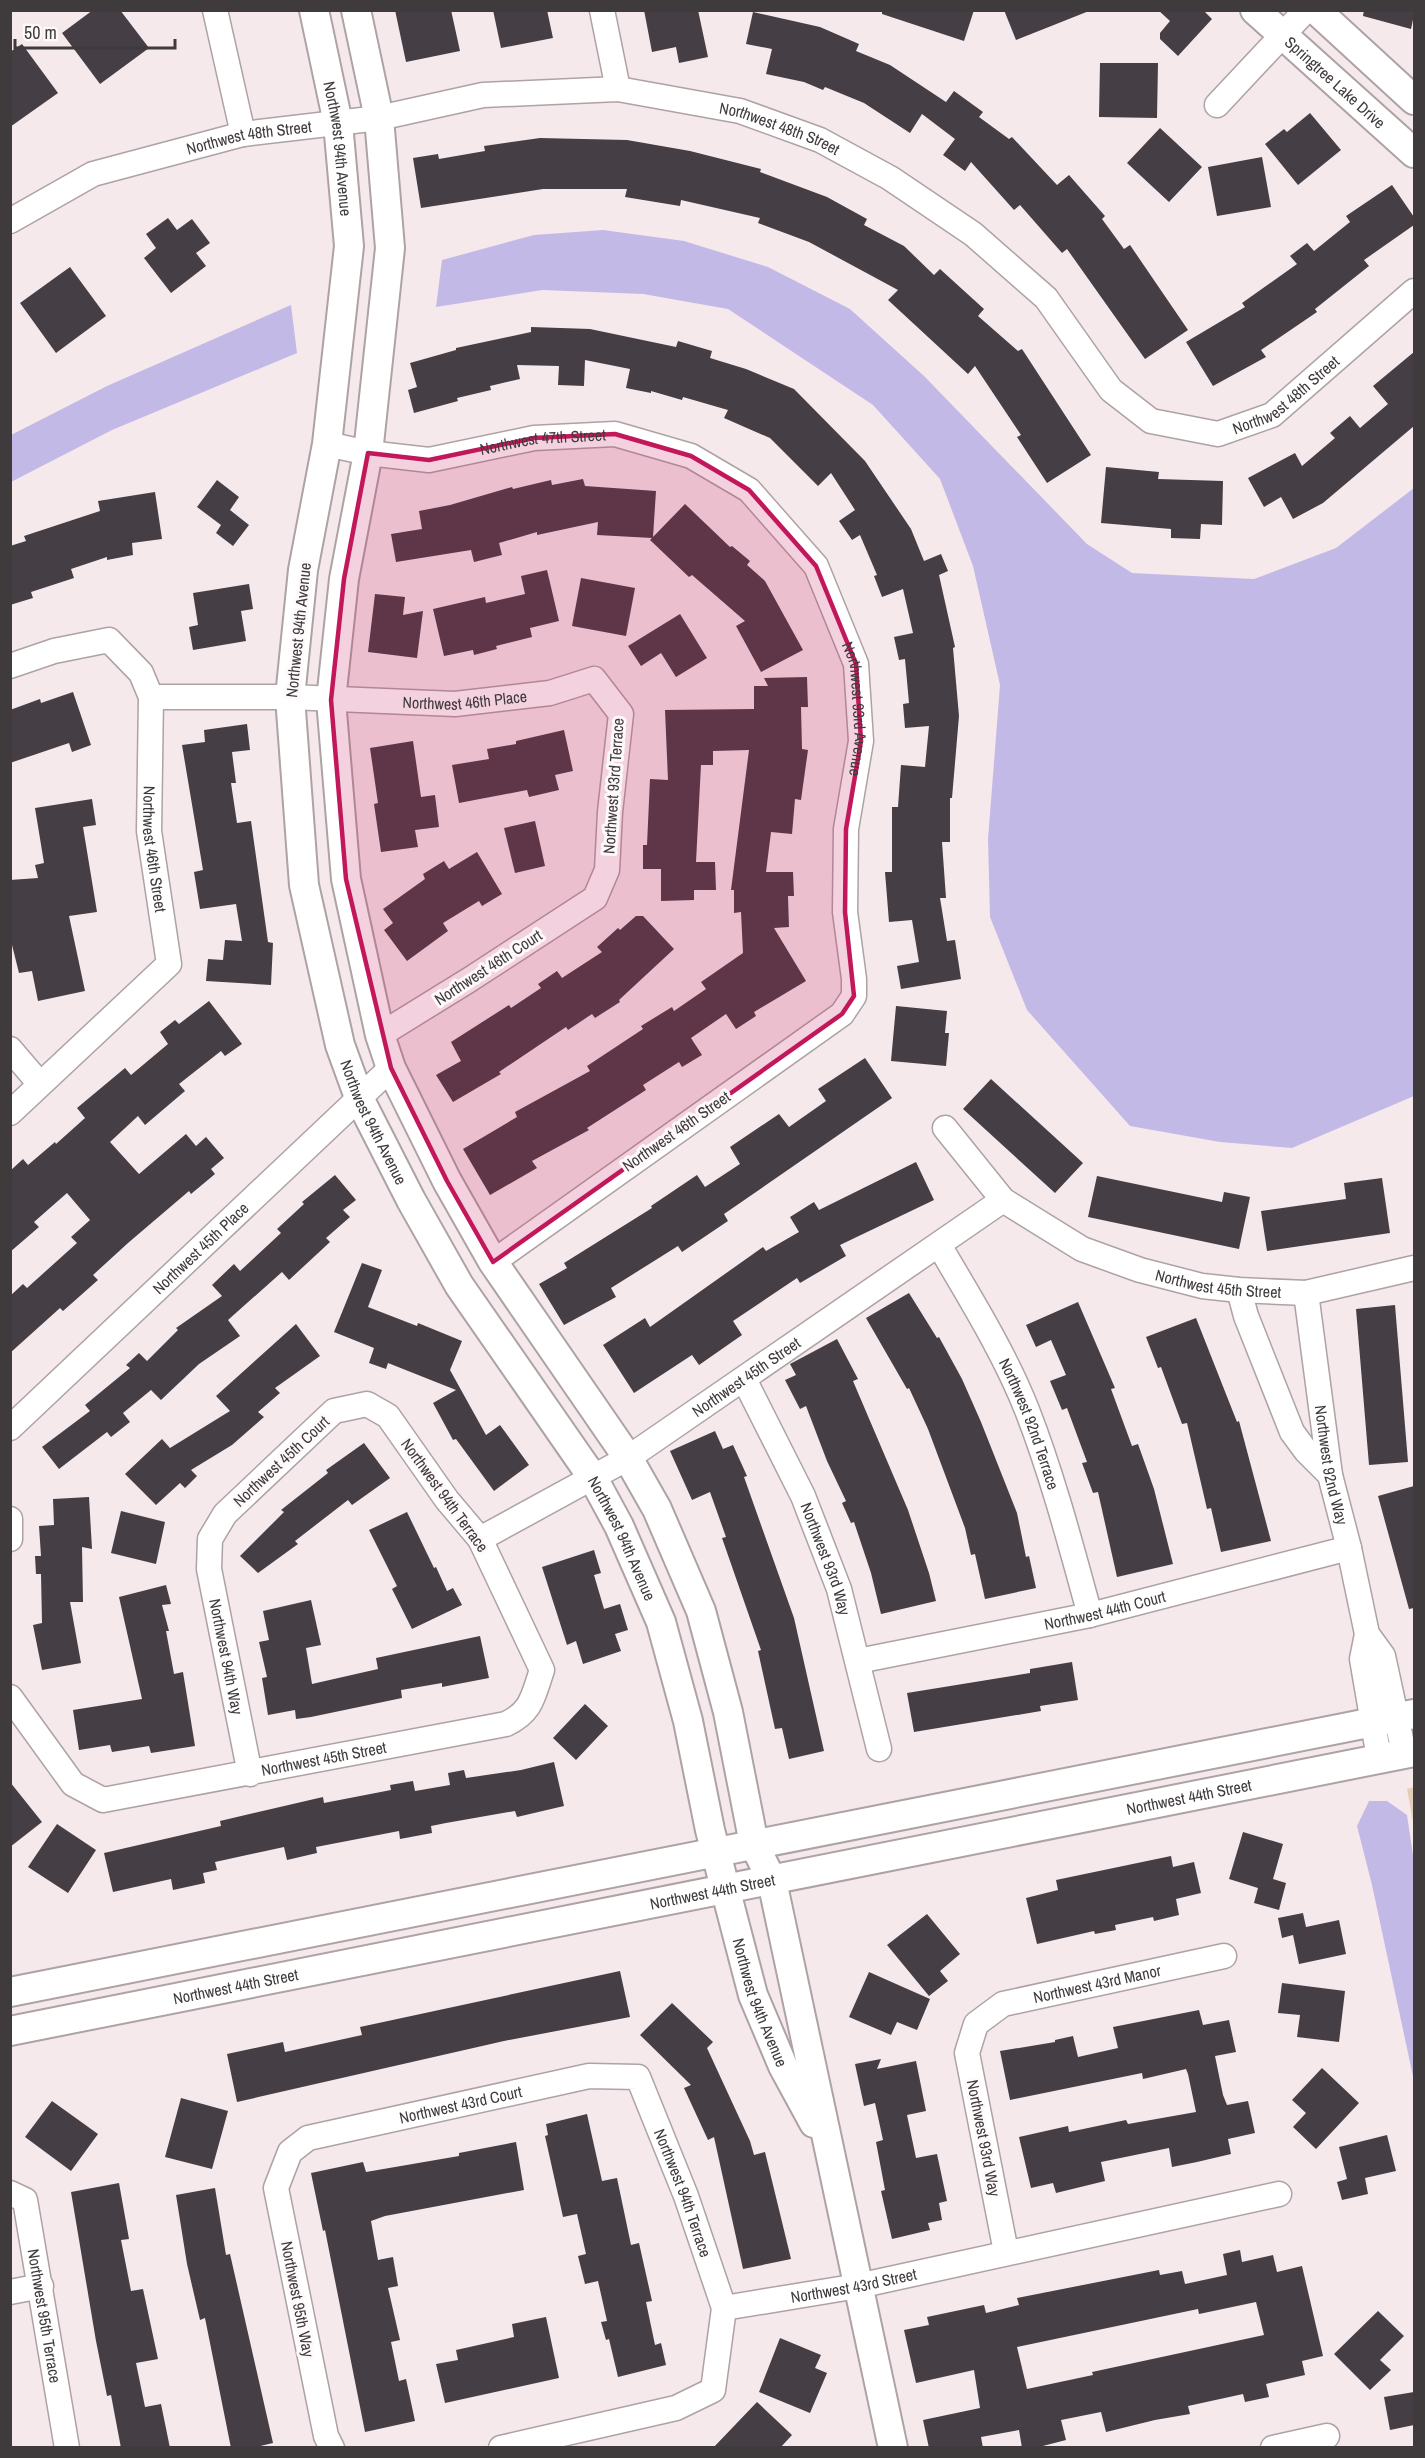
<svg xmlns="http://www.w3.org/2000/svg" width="1425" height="2458" font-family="'Archivo Narrow',sans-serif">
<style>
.green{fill:#e4ceb7}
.water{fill:#c3b9e7}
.building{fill:#453e44;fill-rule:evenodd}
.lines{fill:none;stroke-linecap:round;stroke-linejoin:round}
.minor-casing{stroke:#ada2a4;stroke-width:27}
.tertiary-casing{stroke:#ada2a4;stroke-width:32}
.minor{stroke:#fff;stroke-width:24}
.tertiary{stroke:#fff;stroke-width:28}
.marked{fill:#c2185b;fill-opacity:0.2;stroke:#c2185b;stroke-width:4.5;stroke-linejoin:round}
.labels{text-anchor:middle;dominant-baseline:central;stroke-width:6;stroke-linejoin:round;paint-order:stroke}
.street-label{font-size:16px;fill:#3f3a3b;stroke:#fef9fa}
</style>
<rect width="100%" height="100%" fill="#f6e9ec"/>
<path class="green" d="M1414,1787V1827L1407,1789Z"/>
<path class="water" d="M603,230L684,241L768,267L850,309L924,376L1087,544L1132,573L1254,579L1336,548L1414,488V1096L1292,1148L1220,1142L1130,1126L1027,1010L990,917L988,839L1000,685L973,566L940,479L873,405L728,309L643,294L542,290L436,307L442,260L534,235Z
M291,305L297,353L112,430L11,482V435L107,386Z
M1369,1801H1387L1407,1815L1414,1862V2081L1372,1885L1357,1826Z"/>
<path class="building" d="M93,10H120L149,48L100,84L62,33Z
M395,10H451L460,51L406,62Z
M493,10H547L553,38L501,48Z
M644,10H698L708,57L679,63L676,47L652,52Z
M882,10H974L964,41L882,14Z
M1004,10H1088L1089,11L1016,40Z
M1158,10H1203L1212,19L1178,56L1160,39V33L1170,21Z
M1364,10H1414V15L1411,29L1363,16Z
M753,12L820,27L859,44L856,51L890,65L946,102L954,91L983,112L979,117L1009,139L1012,137L1057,185L1069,175L1105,216L1102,219L1124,249L1130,245L1188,330L1145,359L1067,249L1062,253L1020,205L1014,210L971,162L965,171L943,155L955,139L922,114L910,133L864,103L825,87L823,90L804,82L766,74L772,49L746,44Z
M22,44L58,93L10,127V52Z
M1100,63H1158L1157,118L1099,117Z
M1310,113L1341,150L1298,185L1265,144L1284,129L1287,132Z
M1160,128L1202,167L1169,202L1127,163Z
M540,138L627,140L690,151L761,169L760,172L827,197L867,219L864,225L904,246L934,275L940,269L984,309L978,316L1018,351L1022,349L1091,455L1047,483L1017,437L1021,435L975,366L968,374L888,300L898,290L809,242L758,223L760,218L681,200L680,206L625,197L627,189H543L421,208L413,158L438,154L439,159L485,151L484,146Z
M1262,157L1271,207L1217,216L1208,167Z
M1392,185L1414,217V225L1364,260L1369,266L1315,309L1317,312L1261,350L1266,357L1213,386L1186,342L1245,307L1242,303L1297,264L1290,256L1307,243L1314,251L1350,222L1346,216Z
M168,218L177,230L192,219L210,243L196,253L206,266L171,293L144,258L156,248L146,234Z
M70,267L106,316L56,353L20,303Z
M531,327L590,329L676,347L678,341L712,351L710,358L746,369L794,389L865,461L911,529L924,561L941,554L948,571L939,575L955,647L953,648L959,716L952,798H950V842H942L946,898H940L947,941L955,940L961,979L901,989L897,966L919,962L912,920L889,922L885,872H892V807H898L901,765L925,767L929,726L905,728L903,704L909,703L905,659L899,660L894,637L913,633L903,589L882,597L874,576L877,575L860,535L852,540L839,521L855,510L831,473L818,486L770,438L724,418L728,410L683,397L682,400L651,391V393L626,388L630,369L585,360L584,386L558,385L559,366L517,365L520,379L490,386L491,390L457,398L458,401L414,413L408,390L417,387L410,363L456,350V348L531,332Z
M1414,352V426L1323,503L1293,519L1281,497L1264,507L1248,478L1295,453L1302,466L1335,438L1330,433L1350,416L1360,428L1388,404L1373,386Z
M1106,467L1159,472L1158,479L1223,481L1222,525L1201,524L1200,539L1171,538V529L1101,523Z
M583,479L585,486L656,491L653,537L685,504L730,547L732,546L750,561L747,565L765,581L803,650L761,672L736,626L745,621L692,575L689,577L650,540L652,538L597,535L598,522L537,535V532L499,543L502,555L474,562L471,550L396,562L391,534L422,529L419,511L450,505L512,487L513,489L551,480L552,485Z
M217,480L239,497L230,510L249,525L233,546L216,533L221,525L197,507Z
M155,492L162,539L132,543L133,555L107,560V557L71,569L74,578L31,592L33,598L10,605V546L26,541L24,536L100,511L98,501Z
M547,570L559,621L530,628L532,637L496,646L497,649L474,655L473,650L444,656L433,609L485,597L486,603L525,594L521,576Z
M581,578L635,588L626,636L572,626Z
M249,584L253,609L241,611L246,641L193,650L189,627L198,625L193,593Z
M375,594L405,597L403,615L423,611L417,658L368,652Z
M680,614L707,658L676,677L661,653L641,666L628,646Z
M807,677L808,707H801L802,749L808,750L801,800L795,799L792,834L771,832L766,872H793L794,896H788L789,927L774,928L806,981L754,1012L756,1016L736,1029L726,1014L691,1038L702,1055L682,1067L679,1062L643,1085L646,1090L587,1128L589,1130L532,1161L537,1168L490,1195L463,1149L517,1117L515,1112L590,1071L587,1066L643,1029L641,1026L672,1007L674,1011L706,989L701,982L743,953L741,912L734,913V890H731L749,750L713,751V765H701L696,862H715L716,890H694V900L661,901V869H643V845H647L650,779L668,780L665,710L754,709V686H768L764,678Z
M73,692L91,745L72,752L69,743L10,763V710L40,699L41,703Z
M247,724L250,750L232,752L236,783H231L237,823L251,821L268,942L273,943L271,985L206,981L208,959L223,960L225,940L242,941L236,904L200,909L194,872L203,870L182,745L205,742L204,730Z
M564,730L573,771L555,775L559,790L529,797L527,790L459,803L452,765L489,759L487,749L516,744V741Z
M413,741L421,797L435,795L439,827L415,830L418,847L381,852L374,804L378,803L370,748Z
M92,799L96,825L83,827L97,912L69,916L85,991L38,1001L32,971L19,973L10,937V880L38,878L35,865L44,863L35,808Z
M535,821L545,866L515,873L504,828Z
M477,852L502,894L482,906L479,901L443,923L448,931L407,961L384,930L393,923L383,909L425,879L423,874L444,861L449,869Z
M636,916H643L674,949L619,1000L620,1002L595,1018L592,1014L568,1030L566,1027L499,1072L501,1074L453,1102L436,1075L461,1061L451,1042L509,1005L511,1008L541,988L538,984L557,971L562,978L602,952L597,947L618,928L620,930Z
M209,1001L242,1044L225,1056L221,1051L179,1084L185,1091L145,1125L138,1116L110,1142L139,1174L186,1134L196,1146L206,1137L224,1158L211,1169L215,1174L191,1194L189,1191L128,1243L93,1275L98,1280L63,1311L60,1308L10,1353V1296L23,1284L27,1288L77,1243L71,1237L90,1220L67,1193L34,1222L39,1227L10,1252V1171L23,1159L28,1165L55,1142L56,1144L85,1118L77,1108L125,1068L131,1075L168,1044L160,1032L175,1020L179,1024Z
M896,1006L947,1011L945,1033H949L946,1066L891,1061Z
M865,1058L892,1098L724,1214L728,1221L682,1252L678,1246L611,1288L616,1297L564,1325L539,1284L567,1268L564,1263L652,1208L651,1206L697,1175L705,1187L740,1164L730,1147L779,1114L789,1127L826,1101L818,1089Z
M991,1079L1083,1163L1055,1193L963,1109Z
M916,1162L934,1200L840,1245L846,1256L800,1283L797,1278L733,1321L742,1335L699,1365L692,1355L634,1393L603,1345L645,1318L650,1327L763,1247L766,1251L799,1232L790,1217L814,1202L819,1210Z
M335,1175L356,1200L343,1210L350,1217L326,1238L330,1242L289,1280L282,1272L228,1320L240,1336L199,1364L161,1400L151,1390L123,1413L130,1422L111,1437L107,1432L59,1469L42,1447L90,1411L85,1405L130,1368L126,1365L139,1353L147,1361L178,1330L176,1328L222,1296L212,1285L234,1264L240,1271L281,1233L277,1229L304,1204L302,1202Z
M1097,1176L1222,1202L1224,1192L1250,1197L1239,1249L1088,1217Z
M1382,1178L1390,1233L1267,1251L1261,1211L1346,1199L1344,1183Z
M362,1263L382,1270L368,1307L417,1326L418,1323L462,1341L450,1370L486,1435L500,1425L529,1465L494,1491L456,1439L453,1440L433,1403L456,1390L388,1363L386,1369L369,1363L374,1348L334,1332Z
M909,1293L937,1338L939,1337L962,1379L981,1422L1017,1513L1026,1557L1029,1556L1036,1588L985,1599L975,1554L971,1555L965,1528L928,1429L909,1388L907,1389L866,1318Z
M1078,1302L1115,1388L1111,1389L1132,1446L1138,1444L1154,1489L1173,1564L1117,1577L1098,1492L1093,1493L1082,1463L1087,1462L1067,1408L1062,1410L1050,1381L1066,1375L1051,1340L1036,1347L1026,1325Z
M1395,1305L1408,1462L1369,1465L1356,1309Z
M1196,1318L1237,1422L1239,1421L1271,1541L1221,1552L1211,1508L1207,1509L1187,1423L1182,1424L1161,1367L1158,1368L1146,1337Z
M296,1324L320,1356L275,1388L280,1393L258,1412L264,1417L232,1445L191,1470L197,1476L185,1488L180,1483L156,1505L125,1474L162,1439L170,1448L230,1411L216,1396Z
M837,1339L858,1379L853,1381L908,1510L929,1573L936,1601L881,1614L871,1573L854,1522L851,1523L842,1503L846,1501L827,1461L806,1406L800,1409L785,1380L796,1375L790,1364Z
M715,1431L723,1449L733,1445L747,1476L744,1477L794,1618L824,1751L789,1759L782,1728L775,1729L758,1651L761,1650L722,1538L726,1537L710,1492L692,1500L670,1451Z
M364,1443L390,1478L352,1505L348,1500L295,1541L298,1544L258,1573L240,1556L284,1512L281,1510L328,1473L326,1470Z
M1414,1486V1608L1409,1609L1378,1496Z
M89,1497L92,1549L82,1547L83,1602H70L81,1663L42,1670L33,1625L42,1623L41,1574H36L35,1556H41L39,1526L54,1525L53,1499Z
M121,1511L165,1522L156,1564L111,1553Z
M407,1512L434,1568L436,1567L447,1591L453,1588L462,1605L412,1629L392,1589L397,1586L369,1530Z
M594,1550L601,1573L594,1575L604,1609L620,1604L628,1630L615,1634L621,1651L583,1664L576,1641L567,1645L542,1567Z
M166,1585L171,1604L162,1605L169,1631H166L174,1674L183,1672L195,1746L151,1753L149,1746L112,1752L110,1745L79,1750L73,1710L142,1699L119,1597Z
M311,1600L321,1645L306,1648L312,1684L378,1669L376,1658L480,1636L489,1678L442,1687V1683L401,1690L402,1698L311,1717L296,1719L295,1710L268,1715L262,1678L267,1677L259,1642L269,1640L263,1611Z
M1072,1662L1078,1700L1040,1706L1041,1711L914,1732L907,1693L1030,1673V1669Z
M585,1704L608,1726L576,1760L553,1738Z
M554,1762L564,1806L517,1817L515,1811L446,1823L431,1826L432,1833L400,1839L399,1831L316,1847L317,1853L287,1860L284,1847L215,1862L217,1870L203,1873L205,1883L173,1890L171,1879L113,1892L104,1853L221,1826L220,1821L323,1797L324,1803L391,1790L390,1785L413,1781L415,1791L450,1785L448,1773L464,1770L466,1778L521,1770Z
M10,1782L42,1822L10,1847Z
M57,1824L96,1850L68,1893L28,1867Z
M1243,1832L1283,1844L1273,1879L1286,1883L1279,1910L1254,1903L1258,1888L1229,1879Z
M1171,1856L1173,1867L1194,1862L1201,1893L1176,1899L1179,1915L1154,1921L1153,1917L1115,1925L1116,1930L1095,1934L1094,1931L1037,1944L1026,1898L1058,1890L1056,1880Z
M1303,1913L1306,1927L1339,1920L1346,1954L1299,1964L1293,1935L1282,1938L1278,1918Z
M927,1914L960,1954L940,1971L948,1981L929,1996L887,1945Z
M620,1971L630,2017L504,2041L237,2102L227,2054L283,2042L285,2052L362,2035L360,2027Z
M869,1972L930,1999L917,2030L897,2022L891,2035L849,2017Z
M1282,1983L1345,1991L1339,2042L1297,2037L1300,2015L1278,2013Z
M672,2003L713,2042L707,2048L750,2141L754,2155L765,2152L791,2259L743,2269L714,2137L708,2140L684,2088L691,2085L640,2035Z
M1199,2010L1203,2025L1229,2020L1236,2052L1215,2056L1223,2095L1227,2105L1248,2101L1255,2133L1228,2139L1231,2154L1197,2162L1172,2167L1169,2148L1101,2162L1105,2181L1056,2193L1053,2183L1031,2188L1019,2137L1068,2126L1069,2132L1126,2120L1128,2124L1196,2112L1188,2074L1186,2069L1143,2079L1142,2073L1010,2100L1000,2051L1055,2042V2040L1073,2036L1078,2057L1118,2048L1113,2027Z
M881,2059L877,2069L916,2061L926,2111L907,2115L916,2158L937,2154L947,2201L939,2203L942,2220L928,2223L930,2230L892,2239L881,2191L885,2190L876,2142L883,2140L875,2103L864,2106L855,2064Z
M1322,2068L1359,2103L1316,2149L1293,2127L1306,2113L1292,2100Z
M181,2098L228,2111L212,2169L165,2157Z
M52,2101L98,2134L71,2171L25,2137Z
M587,2114L602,2181L617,2178L631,2245L639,2243L652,2301L646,2302L655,2345L661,2343L666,2365L618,2377L609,2339L606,2340L601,2322L607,2321L598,2281L585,2284L578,2256L586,2254L577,2214L563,2217L545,2136L548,2135L546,2124Z
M1387,2135L1396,2171L1365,2178L1368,2194L1342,2200L1337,2182L1347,2179L1339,2147Z
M516,2142L524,2190L385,2216L371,2221L378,2260L393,2257L398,2286L388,2288L400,2340L391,2342L399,2381L406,2379L415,2421L365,2432L325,2230L323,2231L311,2173L363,2162L366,2172L459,2156V2153Z
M119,2183L129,2239L121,2240L131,2291L143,2289L158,2359L136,2363L145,2407L161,2404L170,2448H121L111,2395L107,2396L96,2341L71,2192Z
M215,2188L226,2255L230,2254L273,2443L252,2448H231L205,2318L200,2320L187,2264L176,2195Z
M1240,2250L1242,2262L1273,2255L1277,2272L1302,2266L1323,2356L1302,2361L1305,2375L1266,2384L1269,2397L1245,2402L1243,2394L1188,2406L1190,2414L1155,2420L1106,2432L1101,2412L1061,2420L1066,2440L1035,2448H1022L1019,2430L981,2437L983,2448H929L923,2420L980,2408L974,2370L916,2383L904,2330L929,2325L927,2317L984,2305L986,2313L1019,2305L1017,2298L1159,2270L1160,2275L1182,2271L1185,2284L1227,2275L1223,2254ZM1256,2302L1264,2335L1092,2372L1093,2375L1027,2389L1017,2347L1198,2309L1199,2314Z
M1378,2311L1404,2336L1380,2360L1391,2370L1370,2390L1334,2354Z
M546,2317L559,2378L445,2403L436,2364L458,2360L456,2350L514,2337L512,2324Z
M780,2338L821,2355L815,2368L827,2373L810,2413L759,2392Z
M1414,2392V2425L1390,2430L1384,2397Z
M757,2402L792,2435L780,2448H713Z"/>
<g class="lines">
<defs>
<g id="minor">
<path d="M215,10L243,134"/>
<path d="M602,10L618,89"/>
<path d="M1217,105L1306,10"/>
<path id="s1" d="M10,221L93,174L243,134L379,118L483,95L618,89L740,111L820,140L890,178L973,234L1046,298L1111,390L1151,421L1218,434L1272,415L1414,291"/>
<path id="s2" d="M327,444L368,453L429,460L534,438L615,434L691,456L749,490L816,566L856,664L861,741L846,829L845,912L854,979V996L842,1014L493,1262"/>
<path id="s3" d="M10,666L54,651L109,640L141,673L151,697L149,831L169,964L10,1113"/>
<path id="s4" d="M151,697H290L455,704L550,693L594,679L621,714L610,812L607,870L595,898L469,980L380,1035"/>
<path d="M10,1049L40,1084"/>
<path id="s5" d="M945,1128L1003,1200L1082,1249L1140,1270L1202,1286L1239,1290L1306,1293L1414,1268"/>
<path id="s6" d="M939,1245C970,1298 1004,1352 1027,1410C1053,1477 1071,1546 1090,1615"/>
<path d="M1239,1290L1246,1316L1292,1432L1306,1451L1330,1475"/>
<path id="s7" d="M1306,1293L1330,1475L1349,1548L1367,1634L1383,1656L1404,1753"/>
<path id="s8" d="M744,1379L803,1496L839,1589L879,1749"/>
<path id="s9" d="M10,1428L391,1068"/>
<path d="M10,1519V1539"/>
<path id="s10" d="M480,1539L628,1458L1003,1200"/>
<path d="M1367,1634L1362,1659L1379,1758"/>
<path id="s11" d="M858,1661L1090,1615L1349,1548"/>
<path id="s12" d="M10,1697L73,1784L103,1800L506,1724C532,1712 533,1696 542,1670L480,1539L447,1500L388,1416L367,1404L334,1411L225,1514L210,1539L209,1569L250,1774"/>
<path id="s13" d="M10,2193L25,2200L67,2448"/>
<path id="s14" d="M1006,2252L967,2053L976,2024L1003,2004L1224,1956"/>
<path d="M10,2292L41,2286"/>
<path id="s15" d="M332,2448L326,2436L276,2188L290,2152L308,2138L589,2076L638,2077L686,2196L724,2308"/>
<path id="s16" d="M501,2448L676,2408L713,2390L724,2308L858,2286L1279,2194"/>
<path d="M1273,2448L1327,2436"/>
</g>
<g id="tertiary">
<path id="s17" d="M314,10L338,123L349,246L327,444L303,570L290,697L304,885L340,1045L360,1100L411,1200L459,1285L593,1478L619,1526L661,1622L688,1721L710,1830L753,1995L783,2066L814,2123"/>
<path d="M356,10L379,118L390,248L368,453L344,579L331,700L346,879L380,1035L391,1068L447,1181L493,1262L628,1458L657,1509L701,1611L728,1712L754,1844L772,1881L893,2448"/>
<path id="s18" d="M1255,10L1414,153"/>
<path d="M1316,10L1414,100"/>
<path d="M10,1992L1414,1714"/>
<path id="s19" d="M10,2031L1414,1752"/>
</g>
</defs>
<use href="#minor" class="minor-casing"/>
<use href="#tertiary" class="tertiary-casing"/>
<use href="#minor" class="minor"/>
<use href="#tertiary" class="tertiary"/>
</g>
<path class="marked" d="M615,434L691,456L749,490L816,566L856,664L861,741L846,829L845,912L854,996L842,1014L493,1262L447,1181L391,1068L346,879L331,700L344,579L368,453L429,460L534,438Z"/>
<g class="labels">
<g class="street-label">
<text stroke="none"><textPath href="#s18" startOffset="108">Springtree Lake Drive</textPath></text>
<text stroke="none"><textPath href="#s1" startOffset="796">Northwest 48th Street</textPath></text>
<text stroke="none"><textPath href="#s1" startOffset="256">Northwest 48th Street</textPath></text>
<text stroke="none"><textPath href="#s17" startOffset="141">Northwest 94th Avenue</textPath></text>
<text stroke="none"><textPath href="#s1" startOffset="1426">Northwest 48th Street</textPath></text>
<text stroke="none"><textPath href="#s2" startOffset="219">Northwest 47th Street</textPath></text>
<text transform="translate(298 630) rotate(-84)">Northwest 94th Avenue</text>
<text stroke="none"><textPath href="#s4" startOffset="314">Northwest 46th Place</textPath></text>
<text stroke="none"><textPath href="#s2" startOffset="690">Northwest 93rd Avenue</textPath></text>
<text transform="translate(613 786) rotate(-86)">Northwest 93rd Terrace</text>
<text stroke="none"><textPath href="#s3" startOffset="327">Northwest 46th Street</textPath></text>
<text transform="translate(488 967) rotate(-33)">Northwest 46th Court</text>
<text stroke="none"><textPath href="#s17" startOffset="1131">Northwest 94th Avenue</textPath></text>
<text transform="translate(676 1131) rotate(-35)">Northwest 46th Street</text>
<text stroke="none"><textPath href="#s9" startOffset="262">Northwest 45th Place</textPath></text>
<text stroke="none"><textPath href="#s5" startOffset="327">Northwest 45th Street</textPath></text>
<text stroke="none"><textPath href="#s10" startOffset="312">Northwest 45th Street</textPath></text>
<text stroke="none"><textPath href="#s6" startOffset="201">Northwest 92nd Terrace</textPath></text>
<text transform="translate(281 1461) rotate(-43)">Northwest 45th Court</text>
<text stroke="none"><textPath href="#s7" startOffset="174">Northwest 92nd Way</textPath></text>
<text transform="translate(445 1495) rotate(54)">Northwest 94th Terrace</text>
<text stroke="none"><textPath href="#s17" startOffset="1617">Northwest 94th Avenue</textPath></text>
<text stroke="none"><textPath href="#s8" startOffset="198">Northwest 93rd Way</textPath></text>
<text stroke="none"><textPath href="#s11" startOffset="252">Northwest 44th Court</textPath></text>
<text stroke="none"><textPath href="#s12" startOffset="1274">Northwest 94th Way</textPath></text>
<text stroke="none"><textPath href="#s12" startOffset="366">Northwest 45th Street</textPath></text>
<text stroke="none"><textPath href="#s19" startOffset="1202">Northwest 44th Street</textPath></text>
<text stroke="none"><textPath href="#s19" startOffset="716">Northwest 44th Street</textPath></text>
<text stroke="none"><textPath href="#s14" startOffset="363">Northwest 43rd Manor</textPath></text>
<text stroke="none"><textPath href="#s19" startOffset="230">Northwest 44th Street</textPath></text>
<text stroke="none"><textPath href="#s17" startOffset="2103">Northwest 94th Avenue</textPath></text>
<text stroke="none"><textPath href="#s15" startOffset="484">Northwest 43rd Court</textPath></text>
<text transform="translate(984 2138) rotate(79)">Northwest 93rd Way</text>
<text stroke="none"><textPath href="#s15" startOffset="789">Northwest 94th Terrace</textPath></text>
<text stroke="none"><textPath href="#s16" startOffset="435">Northwest 43rd Street</textPath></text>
<text transform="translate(298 2299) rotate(79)">Northwest 95th Way</text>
<text stroke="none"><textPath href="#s13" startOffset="134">Northwest 95th Terrace</textPath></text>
</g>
</g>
<rect width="1425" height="2458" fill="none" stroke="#3f3a3b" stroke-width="24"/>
<path d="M15 39v9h160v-9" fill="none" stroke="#3f3a3b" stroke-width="3"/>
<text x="24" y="39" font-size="18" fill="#3f3a3b" stroke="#fef9fa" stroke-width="4.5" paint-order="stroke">50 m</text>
</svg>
